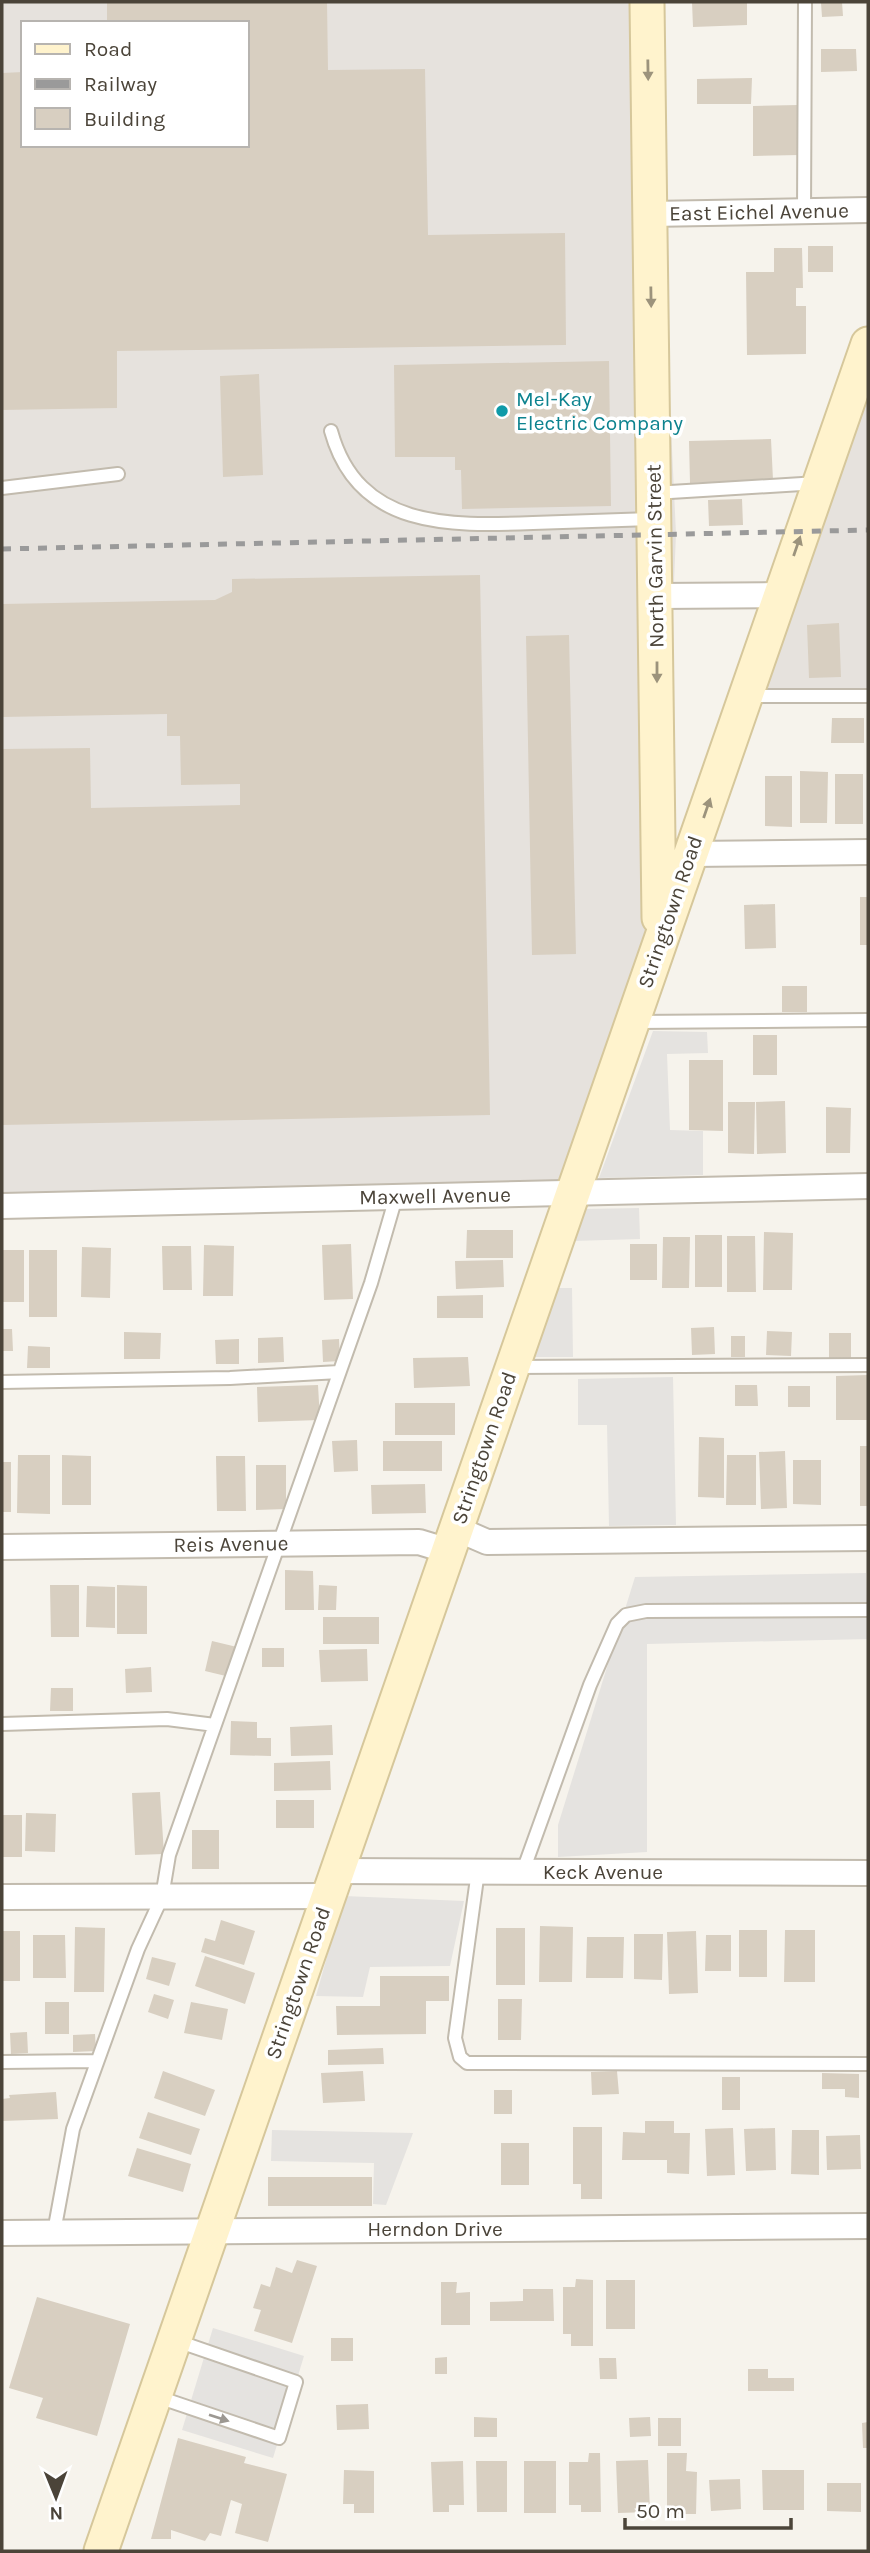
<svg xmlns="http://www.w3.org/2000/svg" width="870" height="2553" font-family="Karla,sans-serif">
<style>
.industrial{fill:#e6e2dd;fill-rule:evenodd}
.parking{fill:#e5e3e0}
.building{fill:#d8cfc1}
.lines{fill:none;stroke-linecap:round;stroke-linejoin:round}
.service-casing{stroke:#c2bbae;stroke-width:16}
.minor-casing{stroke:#c2bbae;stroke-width:28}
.secondary-casing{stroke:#d6c79b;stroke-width:37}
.service{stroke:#fff;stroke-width:12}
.minor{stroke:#fff;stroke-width:24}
.secondary{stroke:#fff3cd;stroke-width:33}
.rail{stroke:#9a9a9a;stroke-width:5;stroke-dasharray:9 9;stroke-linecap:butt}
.oneway{fill:#9c937c}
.oneway2{fill:#9c9892}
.culture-dot{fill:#0f9aa8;stroke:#fff;stroke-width:2.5}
.labels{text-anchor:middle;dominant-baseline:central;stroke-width:7;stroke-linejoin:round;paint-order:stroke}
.street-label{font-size:21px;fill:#4b4439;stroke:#fff}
.culture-label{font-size:21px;fill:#0d838f;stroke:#fff;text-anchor:start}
</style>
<rect width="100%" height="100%" fill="#f6f3ec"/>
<path class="industrial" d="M2,2H651L676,534L659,941L572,1193L2,1205ZM23,23H247V145H23Z
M868,370V695L745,696Z"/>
<path class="parking" d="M653,1031L707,1032L708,1053L667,1054L670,1130L703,1131V1175L599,1178Z
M639,1208L640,1239L573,1241L582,1209Z
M550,1288H572L573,1357H535Z
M673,1377L676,1525L609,1526L607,1425H578V1379Z
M866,1573L868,1639L647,1644V1852L558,1857V1825L635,1577Z
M344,1896L464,1901L450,1966L370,1967L363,1997L316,1996Z
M272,2130L413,2133L386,2205L373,2204L374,2163L271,2161Z
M213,2328L304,2356L273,2458L182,2430Z"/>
<path class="building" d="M107,2H327L328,70L425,69L428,235L565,233L566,345L117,351V408L2,410V73L23,72V145H247V23H107Z
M692,2H747V25L693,27Z
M842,2L843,16L822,17L821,3Z
M821,49H856L857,71L821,72Z
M752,78L751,104H697V79Z
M798,105L799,155L753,156V106Z
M808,246H833V272H808Z
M774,248H802L803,288H796V306H806V354L747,355L746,272H774Z
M609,361L611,506L462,509L461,470H455V457H395L394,365Z
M259,374L263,475L223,477L220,376Z
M771,439L773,480L690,483L689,441Z
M742,499L743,525L709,526L708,500Z
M480,575L490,1115L2,1125V749L90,748L91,808L240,805V784L181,785L180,736H167V714L2,717V604L215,600L232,592V579Z
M839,623L841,677L809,678L807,625Z
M569,635L576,954L532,955L526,636Z
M832,718H864V743H831Z
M800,771L828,772L827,823H800Z
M835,774H863V824H835Z
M765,776H792V827L765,826Z
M860,897H868V945H860Z
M775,904L776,948L745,949L744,905Z
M782,986H807V1012H782Z
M753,1035H777V1075H753Z
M689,1060H723V1131L689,1130Z
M785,1101L786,1153L757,1154L756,1102Z
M728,1102H755L754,1154L728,1153Z
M826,1107L851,1108L850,1153H826Z
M467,1230H513V1258H466Z
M764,1232L793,1233L792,1290H763Z
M695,1235H722V1287H695Z
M727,1236H755L756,1292H727Z
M663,1237H690L689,1288H662Z
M351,1244L353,1299L324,1300L322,1245Z
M630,1244H657V1280H630Z
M204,1245L234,1246L233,1296H203Z
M162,1246H191L192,1290H163Z
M82,1247L111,1248L110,1298L81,1297Z
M2,1250H24V1302H2Z
M29,1250H57V1317H29Z
M503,1260L504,1287L456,1289L455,1261Z
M483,1295V1318H437V1296Z
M714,1327L715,1354L692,1355L691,1328Z
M2,1329H12L13,1351H2Z
M767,1331L792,1332L791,1356L766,1355Z
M124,1332L161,1333L160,1359H124Z
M829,1333H851V1358H829Z
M731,1336H745V1357H731Z
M283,1337L284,1362L258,1363V1338Z
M239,1339V1364H216L215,1340Z
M339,1339L340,1361L323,1362L322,1340Z
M28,1346L50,1347V1368H27Z
M468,1357L470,1386L414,1388L413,1358Z
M868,1375V1420H836V1376Z
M318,1385L320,1420L258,1422L257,1387Z
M735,1385H757L758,1406H735Z
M788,1386H810V1407H788Z
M395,1403H455V1435H395Z
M699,1437L724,1438V1498L698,1497Z
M357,1440L358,1471L334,1472L332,1441Z
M383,1441H442V1471H383Z
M860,1446H868V1506H860Z
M785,1451L787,1508L761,1509L759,1452Z
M18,1455H50V1514L17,1513Z
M62,1455L91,1456V1505H62Z
M727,1455H756V1505H726Z
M216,1456H245L246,1511H217Z
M793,1460H821V1505L793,1504Z
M2,1462H11V1512H2Z
M256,1465H286V1509L256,1510Z
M425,1484L426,1513L372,1514L371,1485Z
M285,1570L313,1571L314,1610H285Z
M50,1585H79V1637H51Z
M117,1585L147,1586V1634H117Z
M319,1585L337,1586L336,1610H318Z
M87,1586L115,1587V1628L86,1627Z
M323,1617H379V1644H323Z
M212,1641L237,1647L230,1677L205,1671Z
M262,1648H284V1667H262Z
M367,1649L368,1681L321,1682L319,1650Z
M151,1667L152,1692L126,1693L125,1669Z
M51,1688H73V1711H50Z
M231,1721L257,1722V1738H271V1756L230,1755Z
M332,1725L333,1755L291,1756L290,1727Z
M330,1761L331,1790L274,1791V1763Z
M160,1792L164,1854L135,1855L132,1793Z
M276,1800H314V1828H276Z
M26,1813L56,1814L55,1852L25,1851Z
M2,1815H22V1857H2Z
M192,1830H219V1869H192Z
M221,1920L255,1931L244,1965L201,1952L205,1938L215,1941Z
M540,1926L573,1927L572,1982H539Z
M75,1927L105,1928L104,1992H74Z
M496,1928H525V1985H496Z
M739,1930H767V1977H739Z
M785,1930H815V1982H784Z
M2,1931H20V1981H2Z
M696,1931L698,1993L669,1994L667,1932Z
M634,1934H663L662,1980L634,1979Z
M33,1935H65L66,1978H33Z
M706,1935H731V1971H705Z
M587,1937H624L623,1978H586Z
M205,1956L255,1973L245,2004L195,1986Z
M152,1957L176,1963L169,1986L146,1979Z
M380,1976H449V2001H426V2034L337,2035L336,2006H380Z
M154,1994L174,2000L168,2019L148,2012Z
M498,1999H522L521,2040H498Z
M45,2002H69V2034H45Z
M191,2002L228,2009L222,2040L184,2033Z
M27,2032L28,2053L11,2054L10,2033Z
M95,2034L96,2051L73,2052V2035Z
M383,2048L384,2064L328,2065V2050Z
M163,2071L215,2090L205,2116L154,2098Z
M363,2071L365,2101L323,2103L321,2073Z
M617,2071L619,2094L592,2095L591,2072Z
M822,2073L859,2074V2098L845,2097V2089H822Z
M722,2077H740V2110H722Z
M494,2090H512V2114H494Z
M56,2092L58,2119L2,2121V2099L10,2098L9,2095Z
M148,2112L200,2129L191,2155L139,2138Z
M645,2121H674V2133H690L689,2174L667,2173V2160H622L623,2132L645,2133Z
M573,2127H602V2199H581V2184H573Z
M733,2128L735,2175L707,2176L705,2129Z
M775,2128L776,2170L746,2171L744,2129Z
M792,2130H819V2175L791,2174Z
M860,2135L861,2169L827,2170L826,2136Z
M501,2143H529V2185H501Z
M137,2148L191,2164L183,2192L128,2176Z
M268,2177H372V2206H268Z
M297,2260L317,2266L292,2343L254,2331L261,2310L253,2308L261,2284L270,2287L276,2267L292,2273Z
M576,2279L593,2280V2346H571V2334H563V2287H575Z
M606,2280H635V2329H606Z
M441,2282H457L456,2293L470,2292V2325H441Z
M523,2289H553L554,2321H490V2302L523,2301Z
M37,2297L130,2324L97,2436L36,2418L43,2398L9,2388Z
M331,2338H353V2361H331Z
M447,2357V2374H435V2358Z
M599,2358H616L617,2379H600Z
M748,2369H768V2378H794V2391H748Z
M368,2404L369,2429L337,2430L336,2405Z
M474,2417L497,2418V2437H474Z
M650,2417L651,2436L630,2437L629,2418Z
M658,2418H681V2446H658Z
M868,2422V2448H863L862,2423Z
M178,2438L246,2457L244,2463L287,2474L268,2542L235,2533L242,2504L231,2500L221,2536L210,2533L205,2541L171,2530V2539H151Z
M589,2453H600L601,2512H581V2505H569V2462H588Z
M667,2453H687L686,2471L697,2472L696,2514H676V2507H667Z
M648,2460L650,2512L618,2513L616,2461Z
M463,2461L464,2505H449V2512H433L431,2462Z
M476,2461H507V2512H477Z
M524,2461H556V2513H524Z
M344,2470L374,2471V2513H354V2504H343Z
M762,2470H804V2510H763Z
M740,2479L741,2509L711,2511L709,2480Z
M827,2483H861V2512L827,2511Z"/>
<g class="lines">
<defs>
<path id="service" d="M804,211L805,2
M331,431C358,529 449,526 533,523C572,522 612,520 651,519
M2,488L118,474
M654,493L818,483
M749,696H868
M635,1022L868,1020
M515,1367L868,1365
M2,1382L230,1378L339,1372
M2,1724L167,1719L215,1725
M478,1871L455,2038L460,2057L467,2063L868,2064
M523,1871L590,1685L617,1624L626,1615L646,1611L868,1610
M2,2062L96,2061
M54,2232L73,2129L138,1949L162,1897L169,1855L371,1283L396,1197
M155,2396L279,2438L296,2382L174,2340"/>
<path id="minor" d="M650,214L868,210
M657,596L780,595
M690,854L868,852
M2,1206L868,1186
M457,1529L487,1542L868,1538
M2,1547L419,1542L442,1549L443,1566
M337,1871L868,1873
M2,1897L328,1896
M2,2233L868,2226"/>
<path id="secondary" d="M647,2L659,918
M101,2551L868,344"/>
</defs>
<use href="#service" class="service-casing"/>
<use href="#minor" class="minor-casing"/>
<use href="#secondary" class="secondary-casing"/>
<use href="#service" class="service"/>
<use href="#minor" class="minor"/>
<use href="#secondary" class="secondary"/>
<path class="rail" d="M2,549L868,530"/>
</g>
<defs><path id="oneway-solid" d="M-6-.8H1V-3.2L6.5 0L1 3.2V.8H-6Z" transform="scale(1.75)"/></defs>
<g class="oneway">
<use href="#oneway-solid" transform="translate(648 70) rotate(89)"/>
<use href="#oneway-solid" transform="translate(651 297) rotate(89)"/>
<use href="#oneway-solid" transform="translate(797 546) rotate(-71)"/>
<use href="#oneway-solid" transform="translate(657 672) rotate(90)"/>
<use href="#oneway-solid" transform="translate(707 808) rotate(-71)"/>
</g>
<use class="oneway2" href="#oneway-solid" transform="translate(219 2418) rotate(18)"/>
<circle class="culture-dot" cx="502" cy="411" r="7"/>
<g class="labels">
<g class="street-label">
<text transform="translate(759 212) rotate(-1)">East Eichel Avenue</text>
<text transform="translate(655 556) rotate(-91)">North Garvin Street</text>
<text transform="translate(670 912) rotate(-71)">Stringtown Road</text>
<text transform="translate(435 1196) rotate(-1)">Maxwell Avenue</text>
<text transform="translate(484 1448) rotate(-71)">Stringtown Road</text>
<text transform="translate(231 1544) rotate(-1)">Reis Avenue</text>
<text x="603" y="1872">Keck Avenue</text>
<text transform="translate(298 1983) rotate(-71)">Stringtown Road</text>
<text x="435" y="2229">Herndon Drive</text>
</g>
<g class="culture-label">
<text x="516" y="399">Mel-Kay<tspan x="516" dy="24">Electric Company</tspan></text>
</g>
</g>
<rect width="870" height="2553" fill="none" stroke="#4b4439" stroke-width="7"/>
<rect x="21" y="21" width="228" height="126" fill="#ffffff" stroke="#b7b4b0" stroke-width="2"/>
<rect x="35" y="44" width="35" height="10" fill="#fff3cd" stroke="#b7b4b0" stroke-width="2"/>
<text x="84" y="56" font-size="21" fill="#4b4439">Road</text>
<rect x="35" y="79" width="35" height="10" fill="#9a9a9a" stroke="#b7b4b0" stroke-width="2"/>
<text x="84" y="91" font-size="21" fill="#4b4439">Railway</text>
<rect x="35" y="108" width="35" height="21" fill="#d8cfc1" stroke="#b7b4b0" stroke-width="2"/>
<text x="84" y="126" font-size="21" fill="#4b4439">Building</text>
<g transform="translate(56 2497) rotate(179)" stroke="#ffffff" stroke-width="5" paint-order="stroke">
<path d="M0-5L12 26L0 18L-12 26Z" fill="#4b4439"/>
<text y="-10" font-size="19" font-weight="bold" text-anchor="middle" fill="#4b4439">N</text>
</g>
<path d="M625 2518v10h166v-10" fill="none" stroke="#4b4439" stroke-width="3.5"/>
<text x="636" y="2518" font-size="21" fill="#4b4439" stroke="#ffffff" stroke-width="5" paint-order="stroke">50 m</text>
</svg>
